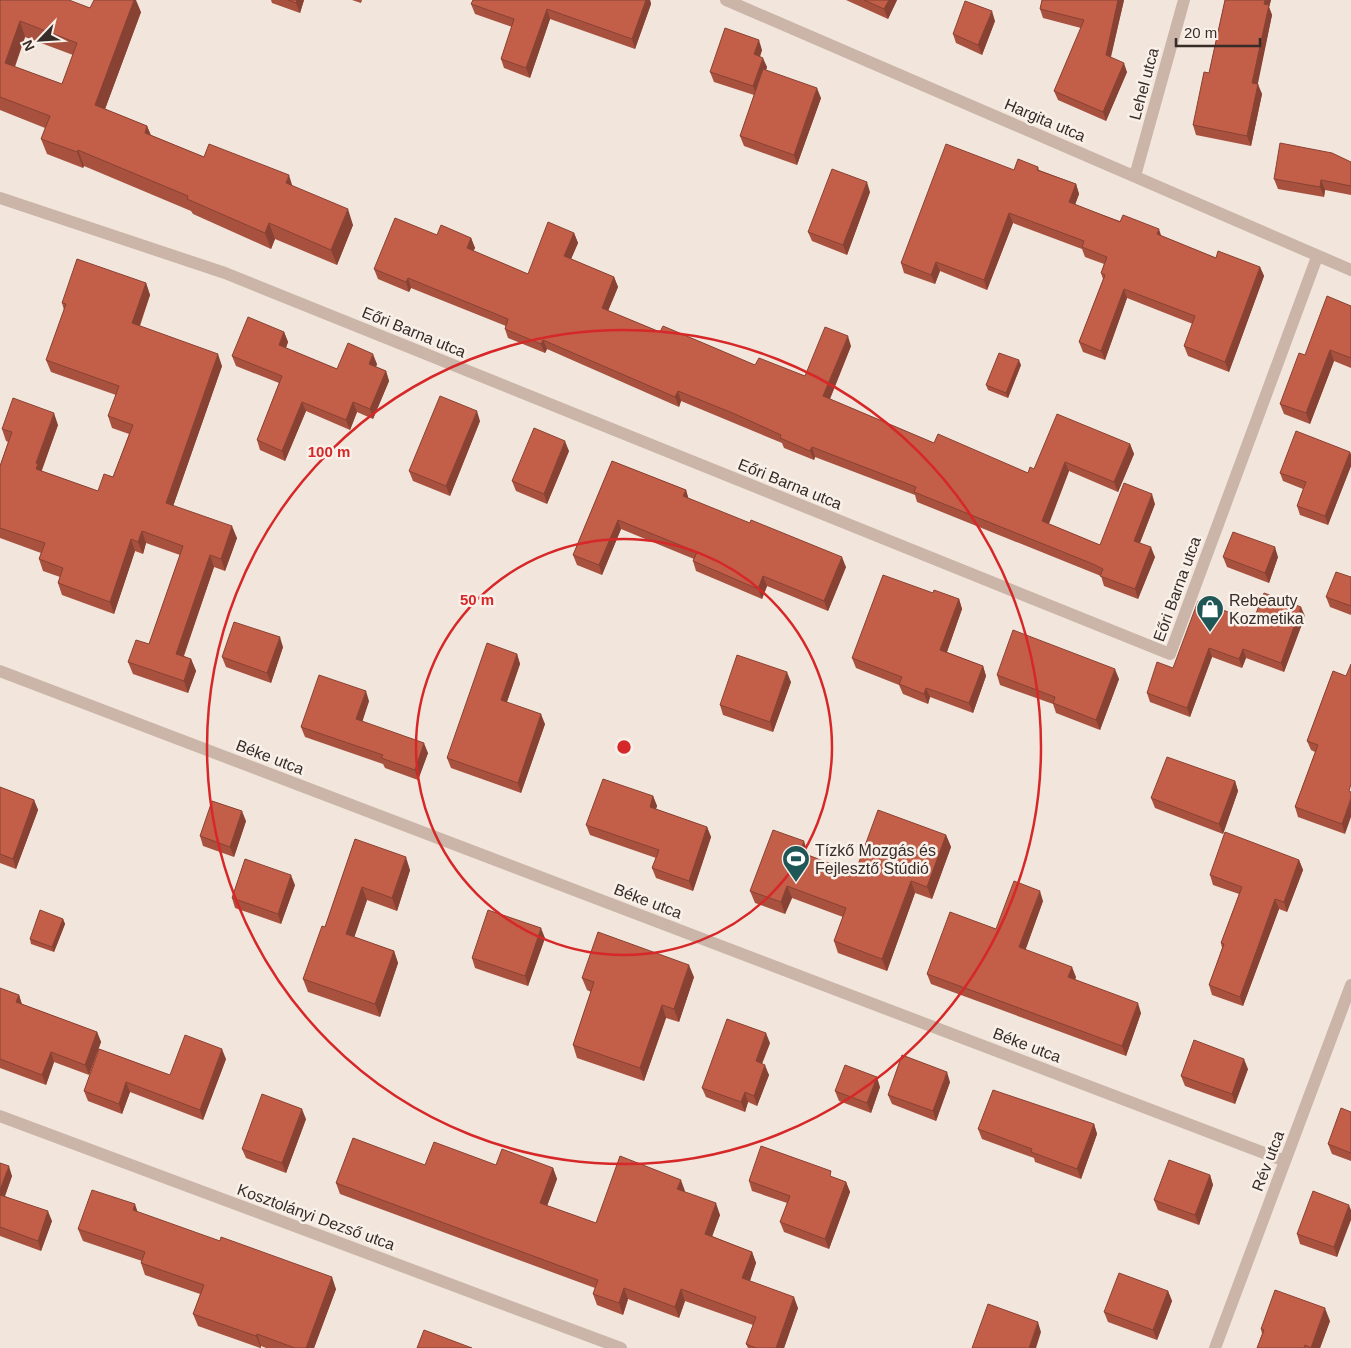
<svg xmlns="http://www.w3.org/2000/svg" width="1351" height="1348" font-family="Arial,sans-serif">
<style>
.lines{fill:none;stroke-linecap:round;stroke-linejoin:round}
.street{stroke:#cab5a8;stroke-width:12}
.wall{fill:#a8513f;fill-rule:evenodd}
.shaded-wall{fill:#884233}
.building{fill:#c35e49;stroke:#884233;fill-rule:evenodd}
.ring{fill:none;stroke:#d62828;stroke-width:2.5}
.labels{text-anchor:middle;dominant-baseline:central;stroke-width:5;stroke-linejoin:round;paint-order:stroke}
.street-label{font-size:16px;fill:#372c28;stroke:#f9f1e9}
.poi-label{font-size:16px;fill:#372c28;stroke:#f9f1e9;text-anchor:start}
.centre{fill:#d62828;stroke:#f9f1e9;stroke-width:2.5}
.ring-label{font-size:15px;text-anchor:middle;font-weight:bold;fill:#d62828;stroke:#f9f1e9;stroke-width:5;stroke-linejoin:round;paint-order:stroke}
</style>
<rect width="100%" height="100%" fill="#f2e6dc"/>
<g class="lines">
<path class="street" d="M726,0L1351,270
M1135,176L1184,0
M0,198L225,273L1170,654L1317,257
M0,671L1285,1161
M0,1116L621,1348
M1215,1348L1351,985"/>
</g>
<path class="wall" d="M0,0L141,12L105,109L147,126L151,135L204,157L292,186L353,225L337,265L275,239L271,249L193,214L191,211L84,166L83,168L47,154L41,139L45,128L0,110ZM25,37L73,55L62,84L15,67Z
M271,0H304L300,13L272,3Z
M352,0H362L361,3Z
M473,0H650L651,4L635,49L550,19L530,78L504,68L501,59L512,27L475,14L471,4Z
M846,0H897L888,19Z
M1042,0H1124L1111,57L1127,72L1106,121L1058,100L1054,91L1081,28L1043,18L1040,9Z
M1225,0H1271L1269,7L1272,15L1257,84L1262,94L1251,146L1196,135L1193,125L1209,73Z
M995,21L982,55L956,43L953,34Z
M762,50L760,57L767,67L766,70L821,98L797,165L744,146L740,136L754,95L714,82L710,72Z
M1351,162V195L1325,190L1324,197L1278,189L1274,179Z
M1038,167L1039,170L1076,184L1079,194L1075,205L1162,236L1216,258L1260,267L1264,276L1229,372L1188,356L1184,346L1193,324L1127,298L1105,360L1083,352L1079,342L1103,279L1101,273L1104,264L1085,257L1082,249L1013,223L987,290L940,271L935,284L904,273L901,263L1014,170Z
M870,192L847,255L812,241L808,232Z
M574,233L578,243L571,259L614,277L618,287L608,311L660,332L755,365L805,376L851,346L830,399L934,443L1028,473L1034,469L1130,444L1134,454L1118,492L1069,471L1049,524L1100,545L1155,504L1140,543L1155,557L1138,599L1104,586L1101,576L1096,574L917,502L915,495L815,457L814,460L784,448L782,443L681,401L679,407L547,349L545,353L508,338L505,329L506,326L411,288L409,292L378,279L374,269L437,235L471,238L475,248L473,251L528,274Z
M146,283L150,295L140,326L222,366L173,506L237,538L225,571L214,567L184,656L191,659L196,671L188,693L133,674L128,662L149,644L180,555L146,543L143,554L135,551L114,614L62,595L58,583L60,577L43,571L39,559L41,553L0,538V466L8,442L6,441L2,429L58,425L41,471L98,491L113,477L129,434L112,428L108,416L116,395L51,372L46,360L64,310L62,303Z
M1351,306V368L1334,361L1310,424L1284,414L1280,404L1305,355Z
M284,332L288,342L286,348L337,369L377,364L376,367L386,371L389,381L373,419L357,412L350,430L306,411L285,461L260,450L257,440L279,383L236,366L232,356Z
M1021,365L1008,398L988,390L986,385Z
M480,421L450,496L413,481L409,471Z
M569,451L547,504L516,491L512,481Z
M1350,452L1351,455V466L1328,525L1300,515L1297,506L1303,489L1283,481L1280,473Z
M612,461L686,490L688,498L846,567L828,611L767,586L762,599L696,571L693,561L694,559L621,529L602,575L577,565L573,555Z
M1223,557H1278L1269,583L1227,567Z
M1351,577V615L1330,607L1326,597Z
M933,593L959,599L962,609L947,652L983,666L986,676L973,713L930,697L928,704L903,694L899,685L856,668L852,658Z
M1305,616L1284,672L1246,658L1242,668L1212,657L1190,717L1150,702L1147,693L1173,668L1253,621Z
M283,647L271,683L226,667L222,657Z
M517,654L520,664L507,702L545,724L521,793L451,768L447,758Z
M1333,671L1345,834L1298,817L1295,807L1315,752L1311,750L1307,741Z
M997,675L1119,679L1100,730L1056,713L1053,704L1000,685Z
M791,682L773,732L723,715L720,705Z
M369,701L362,721L428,753L418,780L385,768L383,764L305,737L301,727Z
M1235,781L1238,791L1223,834L1155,808L1151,798Z
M0,787L34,800L38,810L16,869L0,863Z
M653,796L657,806L656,809L707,827L711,837L693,891L656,878L652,868L656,858L590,835L586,825Z
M246,821L234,857L203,846L200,836Z
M946,835L951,847L932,899L915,893L887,971L838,953L834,941L843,917L792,898L785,914L755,903L750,891L808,853L807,855L855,873Z
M355,839L410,870L397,911L367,900L354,937L394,951L398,963L380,1017L308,992L303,979L325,927Z
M1299,860L1303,870L1287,912L1279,909L1243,1006L1212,995L1209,985L1222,948L1221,943L1239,894L1213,885L1210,875Z
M295,885L281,924L235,908L232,898Z
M1043,901L1025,950L1076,977L1075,979L1141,1013L1126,1056L931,984L927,974L996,929Z
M63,919L65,924L54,952L31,944L30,939Z
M545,938L528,986L475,968L472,958Z
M694,977L679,1022L666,1018L644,1081L577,1058L573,1045L591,992L587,990L582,978Z
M0,988L19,995L22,1004L97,1032L101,1042L89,1075L54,1062L46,1085L0,1068Z
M770,1043L762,1064L769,1075L757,1106L748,1102L745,1112L706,1097L702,1088Z
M99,1049L170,1075L226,1059L203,1120L130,1092L122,1114L88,1101L84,1091Z
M1248,1069L1235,1104L1185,1086L1181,1076Z
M950,1082L936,1121L892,1104L888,1095Z
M880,1087L871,1113L839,1101L835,1091Z
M1351,1112V1161L1332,1154L1328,1144Z
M306,1119L286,1173L246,1158L242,1149Z
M1094,1124L1097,1134L1081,1179L1035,1162L1034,1158L982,1139L978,1129Z
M0,1163L12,1176L5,1196L52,1221L41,1251L0,1236Z
M425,1165H496L553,1168L557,1179L547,1206L596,1223L685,1191L684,1192L720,1215L712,1236L752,1252L756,1263L750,1281L798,1308L784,1348H748L746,1344L753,1325L685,1301L679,1318L628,1299L623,1315L597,1305L593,1294L595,1288L340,1194L336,1183Z
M1210,1175L1213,1185L1199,1225L1158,1210L1154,1200Z
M833,1177L846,1182L850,1192L829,1249L784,1232L780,1222L787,1203L752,1191L749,1181Z
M1351,1210L1337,1257L1300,1244L1297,1234Z
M137,1212L336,1289L314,1348H266L261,1346V1348H260L198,1326L193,1314L200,1294L145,1275L141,1263L142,1261L83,1241L78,1229Z
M1168,1291L1172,1301L1157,1340L1108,1322L1104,1312Z
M1330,1321L1320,1348H1257L1262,1334L1261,1329Z"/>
<path class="shaded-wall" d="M134,0H136L141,12L101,120L95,105Z
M297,0H304L300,13L296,3Z
M646,0H650L651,4L635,49L632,39Z
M889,0H897L888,19L884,9Z
M1118,0H1124L1109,64L1106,55Z
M1265,0H1271L1269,7L1272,15L1256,93L1252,83Z
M547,9L550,19L530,78L526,68Z
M992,11L995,21L982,55L978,45Z
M20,21L25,37L10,79L5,63Z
M759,40L762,50L757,64L754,54Z
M763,58L767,67L757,96L753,86Z
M1124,63L1127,72L1106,121L1103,112Z
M1258,84L1262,94L1251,146L1247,136Z
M817,88L821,98L797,165L794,155Z
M147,126L153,142L145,133Z
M78,150L84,166L83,168L77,152Z
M289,175L294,191L286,183Z
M1321,180L1325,190L1324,197L1320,187Z
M867,182L870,192L847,255L843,245Z
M1076,184L1079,194L1072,212L1069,202Z
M348,209L353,225L337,265L331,250Z
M1009,213L1013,223L987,290L984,280Z
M269,223L275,239L271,249L265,233Z
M1159,229L1162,238L1157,234Z
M574,233L578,243L568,266L564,256Z
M471,238L475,248L470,258L467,248Z
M936,262L940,271L935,284L931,275Z
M1260,267L1264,276L1229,372L1225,362Z
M614,277L618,287L605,318L602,308Z
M408,278L411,288L409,292L406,282Z
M146,283L150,295L136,335L132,323Z
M1124,289L1127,298L1105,360L1101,351Z
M284,332L288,342L283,355L279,345Z
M848,336L851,346L827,406L823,396Z
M543,340L547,349L545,353L541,344Z
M1330,350L1334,361L1310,424L1306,413Z
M218,354L222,366L170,515L166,503Z
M373,354L377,364L373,374L369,364Z
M1019,360L1021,365L1008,398L1006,393Z
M386,371L389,381L373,419L370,409Z
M678,391L681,401L679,407L675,397Z
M302,402L306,411L285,461L282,451Z
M353,402L357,412L350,430L346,420Z
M477,411L480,421L450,496L446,486Z
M54,413L58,425L41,473L36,469V463Z
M565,441L569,451L547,504L544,494Z
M1130,444L1134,454L1118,492L1114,482Z
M812,447L815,457L814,460L810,451Z
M1350,452L1351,455V466L1328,525L1325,516Z
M1065,462L1069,471L1046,531L1042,521Z
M686,490L689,500L683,496Z
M1152,494L1155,504L1137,550L1134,541Z
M618,520L621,529L602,575L599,565Z
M232,526L237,538L225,571L221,559Z
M142,531L146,543L143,554L138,542Z
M131,539L135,551L114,614L110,602Z
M1151,547L1155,557L1138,599L1135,589Z
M1275,547L1278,557L1269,583L1265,573Z
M210,555L214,567L180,666L176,654Z
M842,557L846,567L828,611L824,601Z
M763,576L767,586L762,599L758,589Z
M959,599L962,609L944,660L940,650Z
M1301,607L1305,616L1284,672L1281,663Z
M280,637L283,647L271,683L267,673Z
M1209,648L1212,657L1190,717L1187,708Z
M1243,649L1246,658L1242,668L1239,659Z
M517,654L520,664L504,710L501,700Z
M191,659L196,671L188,693L184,681Z
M983,666L986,676L973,713L969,703Z
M1115,669L1119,679L1100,730L1096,720Z
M787,672L791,682L773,732L770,722Z
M926,688L930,697L928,704L924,694Z
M366,691L369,701L360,729L356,719Z
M541,714L545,724L521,793L518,783Z
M424,743L428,753L418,780L415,770Z
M1235,781L1238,791L1223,834L1219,824Z
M653,796L657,806L653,817L650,807Z
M1351,798V817L1345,834L1342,824Z
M34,800L38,810L16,869L13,859Z
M242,811L246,821L234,857L230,847Z
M707,827L711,837L693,891L689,881Z
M946,835L951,847L932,899L927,887Z
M804,841L808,853L804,864L800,852Z
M406,857L410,870L397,911L392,898Z
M1299,860L1303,870L1287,912L1284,902Z
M291,875L295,885L281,924L278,914Z
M911,881L915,893L887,971L882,959Z
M787,886L792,898L785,914L781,902Z
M362,887L367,900L351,947L346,934Z
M1040,891L1043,901L1023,957L1019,947Z
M1275,899L1279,909L1243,1006L1240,997Z
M63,919L65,924L54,952L52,947Z
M541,928L545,938L528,986L525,976Z
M394,951L398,963L380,1017L375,1004Z
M689,965L694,977L679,1022L674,1009Z
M1072,967L1076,977L1072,987L1068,977Z
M19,995L22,1005L16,1002Z
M1138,1003L1141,1013L1126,1056L1122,1046Z
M662,1005L666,1018L644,1081L640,1068Z
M97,1032L101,1042L89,1075L85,1065Z
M766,1033L770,1043L759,1071L756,1061Z
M222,1049L226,1059L203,1120L200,1110Z
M51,1052L54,1062L46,1085L42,1075Z
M1244,1059L1248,1069L1235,1104L1232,1094Z
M765,1065L769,1075L757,1106L754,1096Z
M947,1072L950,1082L936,1121L933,1111Z
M877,1077L880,1087L871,1113L867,1103Z
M126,1082L130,1092L122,1114L119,1104Z
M745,1092L748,1102L745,1112L741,1102Z
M302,1109L306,1119L286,1173L282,1163Z
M1094,1124L1097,1134L1081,1179L1077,1169Z
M9,1166L12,1176L2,1204L0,1198V1190Z
M553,1168L557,1179L544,1214L540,1203Z
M1210,1175L1213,1185L1199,1225L1195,1215Z
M681,1180L685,1191L681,1200L677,1189Z
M846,1182L850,1192L829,1249L825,1239Z
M716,1203L720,1215L709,1245L705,1234Z
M135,1204L139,1216L133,1210Z
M1349,1205L1351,1210V1220L1337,1257L1334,1247Z
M48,1211L52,1221L41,1251L38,1241Z
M752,1252L756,1263L747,1289L742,1278Z
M332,1277L336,1289L314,1348H306Z
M624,1288L628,1299L623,1315L619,1303Z
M681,1289L685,1301L679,1318L675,1307Z
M1168,1291L1172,1301L1157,1340L1153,1330Z
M794,1297L798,1308L784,1348H776Z
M1325,1308L1330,1321L1320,1348H1311Z
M1038,1322L1041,1332L1036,1348H1029Z
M257,1334L261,1346V1348L256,1336Z"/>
<path class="building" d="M0,0H69L90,8L94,0H134L95,105L147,126L145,133L204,157L209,144L289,175L286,183L348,209L331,250L269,223L265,233L187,199L188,196L78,150L77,152L41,139L50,116L0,97ZM20,21L77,43L62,84L5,63Z
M288,0H297L296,3Z
M473,0H646L632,39L547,9L526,68L501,59L514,19L471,4Z
M864,0H889L884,9Z
M1042,0H1118L1106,55L1124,63L1103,112L1054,91L1084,20L1040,9Z
M1225,0H1265L1264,4L1269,5L1252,83L1258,84L1247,136L1193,125L1204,72L1209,73Z
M965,1L992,11L978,45L953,34Z
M725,28L759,40L754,54L763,58L753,86L710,72Z
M763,69L817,88L794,155L740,136Z
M1280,143L1332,153L1351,162V186L1321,180L1320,187L1274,179Z
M946,144L1014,170L1018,159L1038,167L1037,170L1076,184L1069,202L1120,222L1123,215L1159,229L1157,234L1216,258L1218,251L1260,267L1225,362L1184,346L1195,316L1124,289L1101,351L1079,342L1105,275L1101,273L1107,257L1082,247L1084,241L1009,213L984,280L936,262L931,275L901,263Z
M832,169L867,182L843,245L808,232Z
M395,218L437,235L441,225L471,238L467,248L528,274L548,222L574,233L564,256L614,277L602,308L660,332L663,326L755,365L759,358L805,376L825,327L848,336L823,396L934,443L938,434L1028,473L1030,467L1034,469L1057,414L1130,444L1114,482L1065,462L1042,521L1100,545L1124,483L1152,494L1134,541L1151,547L1135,589L1100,576L1103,569L1093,564L914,492L916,487L812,447L810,451L780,438L781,435L735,414L678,391L675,397L543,340L541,344L505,329L508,319L408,278L406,282L374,269Z
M77,259L146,283L132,323L218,354L166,503L232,526L221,559L210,555L176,654L191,659L184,681L128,662L136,640L149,644L183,546L142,531L138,542L131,539L110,602L58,583L63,568L39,559L45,543L0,528V466L12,432L2,429L13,398L54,413L36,463L38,464L36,469L98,491L104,474L113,477L133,425L108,416L119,386L46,360L66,304L62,303Z
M1327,296L1351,306V358L1330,350L1306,413L1280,404L1299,353L1305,355Z
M248,317L284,332L279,345L337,369L348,343L373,354L369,364L386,371L370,409L353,402L346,420L302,402L282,451L257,440L282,376L232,356Z
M999,353L1019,360L1006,393L986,385Z
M440,396L477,411L446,486L409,471Z
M534,428L565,441L544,494L512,481Z
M1296,431L1350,452L1325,516L1297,506L1306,482L1280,473Z
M612,461L686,490L683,496L750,523L751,520L842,557L824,601L763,576L758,589L693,561L697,552L618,520L599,565L573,555Z
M1233,532L1275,547L1265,573L1223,557Z
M1336,572L1351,577V606L1326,597Z
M883,575L933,593L934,590L959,599L940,650L983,666L969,703L926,688L924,694L899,684L902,677L852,658Z
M1264,593L1301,607L1281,663L1243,649L1239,659L1209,648L1187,708L1147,693L1157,662L1173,668L1198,601L1253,621Z
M234,622L280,637L267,673L222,657Z
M1013,630L1115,669L1096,720L1053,703L1055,697L997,675Z
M487,643L517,654L501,700L541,714L518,783L447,758Z
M737,655L787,672L770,722L720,705Z
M1351,664V784L1349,791L1351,792V798L1342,824L1295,807L1318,745L1307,741L1333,671L1346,676Z
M319,675L366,691L356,719L424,743L415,770L381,758L383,755L301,727Z
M1167,757L1235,781L1219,824L1151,798Z
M603,779L653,796L650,807L707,827L689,881L652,868L659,850L586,825Z
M0,787L34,800L13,859L0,854Z
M212,801L242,811L230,847L200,836Z
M878,810L946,835L927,887L911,881L882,959L834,941L846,908L787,886L781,902L750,891L773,830L804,841L800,852L855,873Z
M1225,832L1299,860L1284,902L1275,899L1240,997L1209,985L1224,944L1221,943L1242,887L1210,875Z
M355,839L406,857L392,898L362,887L346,934L394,951L375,1004L303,979L322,926L325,927Z
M245,859L291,875L278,914L232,898Z
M1014,881L1040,891L1019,947L1072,967L1068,977L1138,1003L1122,1046L927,974L950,912L996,929Z
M40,910L63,919L52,947L30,939Z
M488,910L541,928L525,976L472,958Z
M598,932L689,965L674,1009L662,1005L640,1068L573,1045L594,982L582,978Z
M0,988L19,995L16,1002L97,1032L85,1065L51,1052L42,1075L0,1059Z
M727,1019L766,1033L756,1061L765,1065L754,1096L745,1092L741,1102L702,1088Z
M185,1035L222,1049L200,1110L126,1082L119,1104L84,1091L99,1049L170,1075Z
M1194,1040L1244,1059L1232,1094L1181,1076Z
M902,1055L947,1072L933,1111L888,1095Z
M845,1065L877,1077L867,1103L835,1091Z
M993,1090L1094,1124L1077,1169L1031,1152L1032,1149L978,1129Z
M262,1094L302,1109L282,1163L242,1149Z
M1341,1108L1351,1112V1153L1328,1144Z
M353,1138L425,1165L434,1142L496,1165L502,1149L553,1168L540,1203L596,1223L620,1156L681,1180L677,1189L716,1203L705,1234L752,1252L742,1278L794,1297L776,1348H756L746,1344L756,1317L681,1289L675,1307L624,1288L619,1303L593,1294L598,1280L336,1183Z
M761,1146L831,1171L830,1176L846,1182L825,1239L780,1222L790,1196L749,1181Z
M1169,1160L1210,1175L1195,1215L1154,1200Z
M0,1163L9,1166L0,1190Z
M92,1190L135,1204L133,1210L220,1241L221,1237L332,1277L306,1348H295L257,1334L256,1336L193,1314L204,1285L141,1263L145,1252L78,1229Z
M1313,1191L1349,1205L1334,1247L1297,1234Z
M0,1195L48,1211L38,1241L0,1227Z
M1119,1273L1168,1291L1153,1330L1104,1312Z
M1275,1290L1325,1308L1311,1348L1305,1345L1304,1348H1257L1264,1330L1261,1329Z
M988,1304L1038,1322L1029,1348H972Z
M424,1330L472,1348H417Z"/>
<g class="ring">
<circle cx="624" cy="747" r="208"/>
<circle cx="624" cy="747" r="417"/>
</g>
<defs>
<symbol id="shop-pin" viewBox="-11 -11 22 30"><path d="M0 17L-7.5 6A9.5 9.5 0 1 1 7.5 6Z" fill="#1f5757" stroke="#f9f1e9"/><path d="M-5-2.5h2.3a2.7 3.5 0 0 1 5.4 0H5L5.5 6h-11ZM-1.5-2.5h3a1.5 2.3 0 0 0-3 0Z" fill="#fff"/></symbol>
<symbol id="stadium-pin" viewBox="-11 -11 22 30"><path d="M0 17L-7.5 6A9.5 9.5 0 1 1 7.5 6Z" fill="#1f5757" stroke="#f9f1e9"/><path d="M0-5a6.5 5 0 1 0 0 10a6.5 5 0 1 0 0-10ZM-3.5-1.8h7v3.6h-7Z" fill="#fff"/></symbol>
</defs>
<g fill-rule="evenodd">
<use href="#shop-pin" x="1194" y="593" width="32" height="43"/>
<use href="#stadium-pin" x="780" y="843" width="32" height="43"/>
</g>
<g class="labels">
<g class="street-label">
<text transform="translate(1144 84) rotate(-75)">Lehel utca</text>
<text transform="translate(1045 120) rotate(23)">Hargita utca</text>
<text transform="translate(414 332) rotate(22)">Eőri Barna utca</text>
<text transform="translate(790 484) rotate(22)">Eőri Barna utca</text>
<text transform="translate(1177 589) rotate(-70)">Eőri Barna utca</text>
<text transform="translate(270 757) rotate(21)">Béke utca</text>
<text transform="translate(648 901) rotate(21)">Béke utca</text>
<text transform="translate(1027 1045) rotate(21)">Béke utca</text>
<text transform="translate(1268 1161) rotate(-69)">Rév utca</text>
<text transform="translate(316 1217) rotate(20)">Kosztolányi Dezső utca</text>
</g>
<g class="poi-label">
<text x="1229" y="600">Rebeauty<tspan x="1229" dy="18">Kozmetika</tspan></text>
<text x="815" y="850">Tízkő Mozgás és<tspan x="815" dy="18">Fejlesztő Stúdió</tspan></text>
</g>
</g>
<circle cx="624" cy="747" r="8" class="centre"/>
<g class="ring-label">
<text x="329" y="457">100 m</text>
<text x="477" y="605">50 m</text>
</g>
<g transform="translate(40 40) rotate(245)" stroke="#f9f1e9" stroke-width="4" paint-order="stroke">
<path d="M0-4L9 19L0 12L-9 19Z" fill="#372c28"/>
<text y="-8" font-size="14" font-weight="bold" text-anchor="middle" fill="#372c28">N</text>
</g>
<path d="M1176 38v8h84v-8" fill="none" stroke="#372c28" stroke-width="2.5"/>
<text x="1184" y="38" font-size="15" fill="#372c28" stroke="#f9f1e9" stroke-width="4" paint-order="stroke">20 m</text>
</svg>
